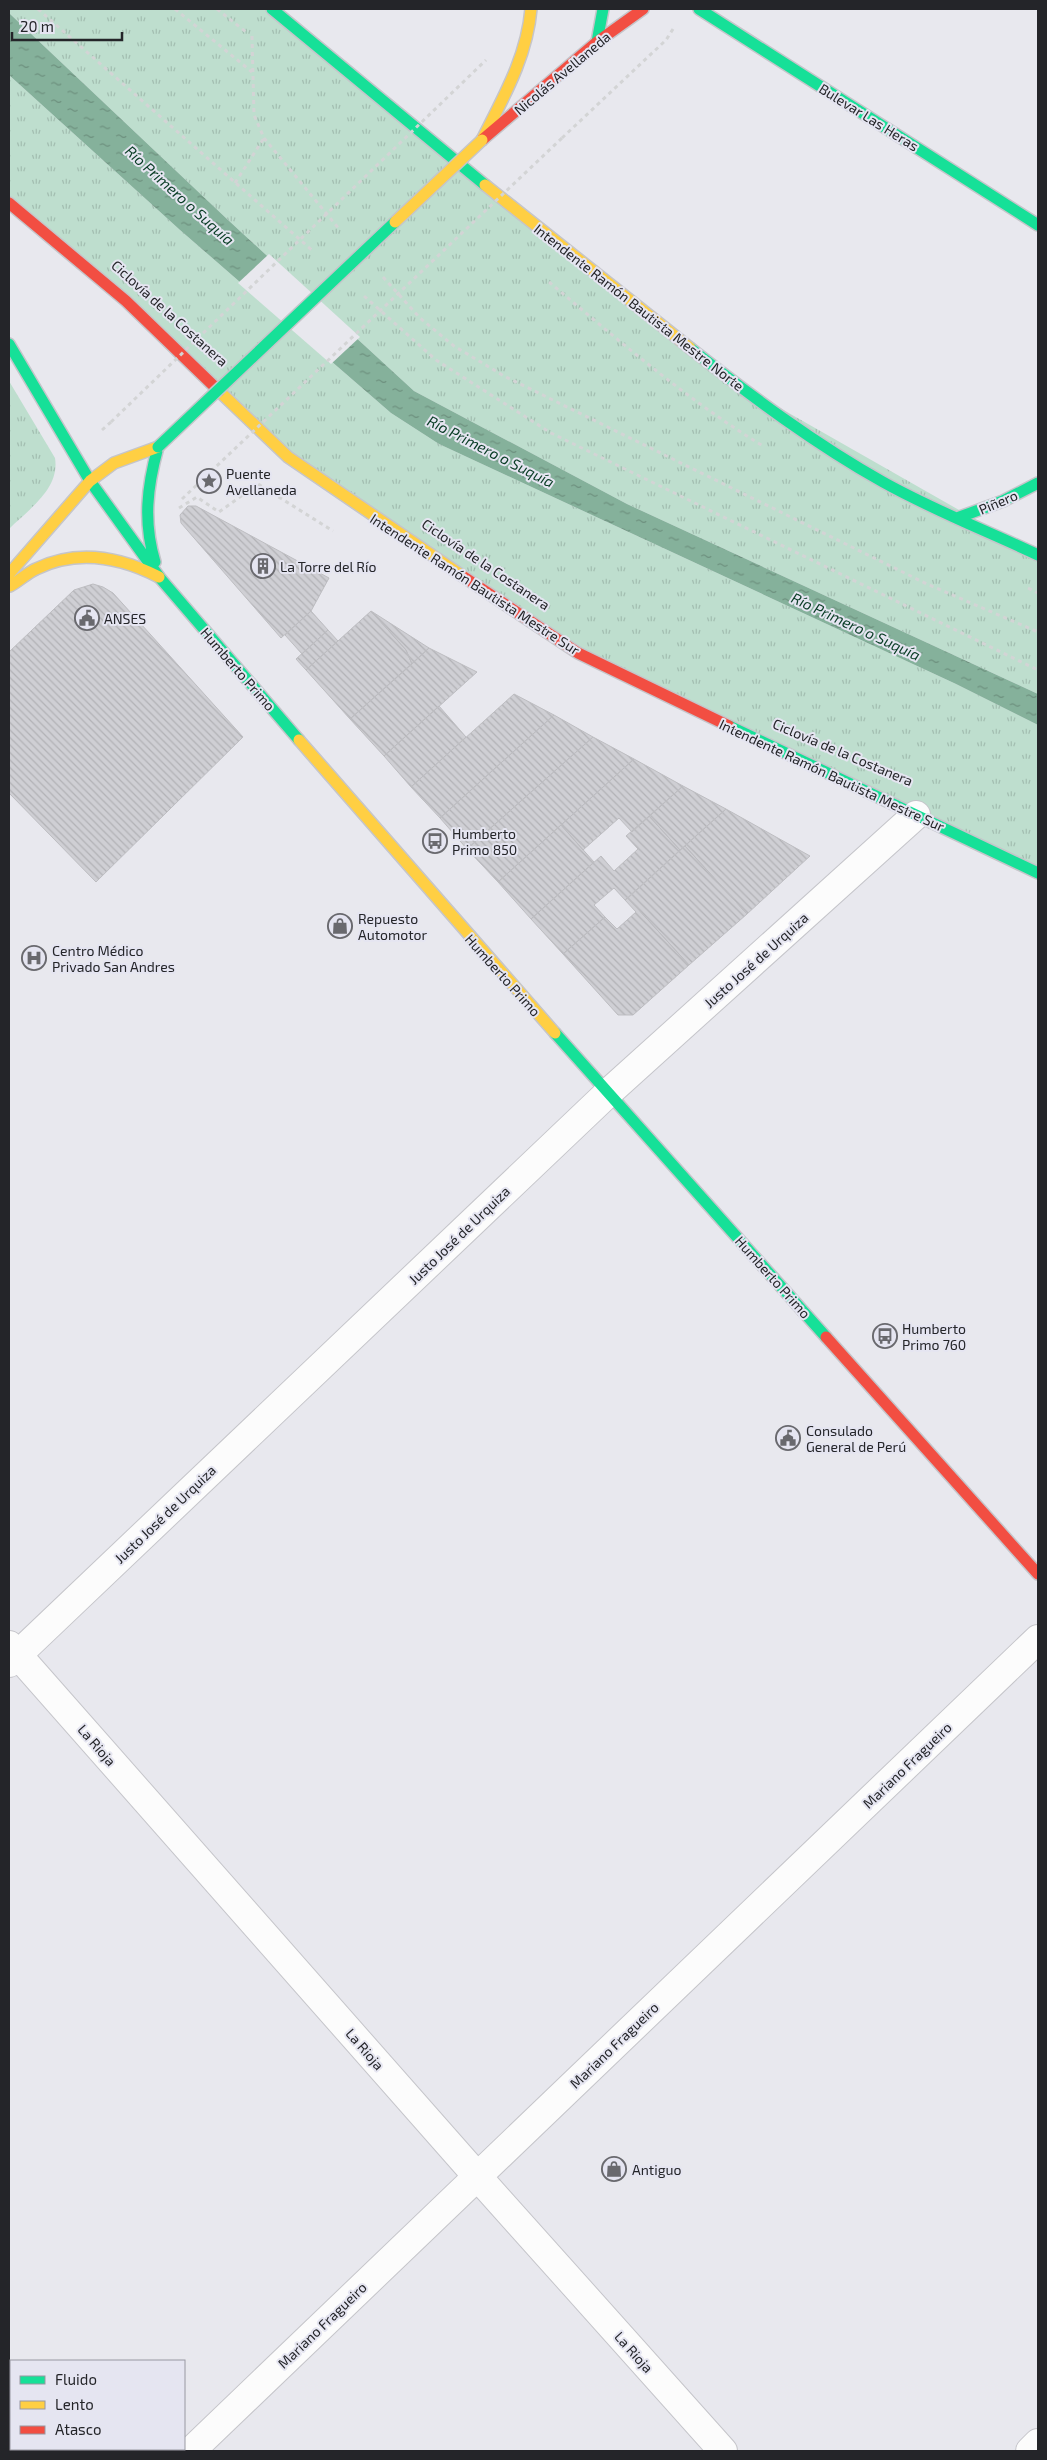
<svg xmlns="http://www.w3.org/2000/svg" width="1047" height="2460" font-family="'Exo 2',sans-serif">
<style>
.grass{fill:url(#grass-tufts)}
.water{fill:url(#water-ripples)}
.pier{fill:#e8e8ee}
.building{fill:url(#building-back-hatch);stroke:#bdbdc1}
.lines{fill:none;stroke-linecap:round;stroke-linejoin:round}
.street-casing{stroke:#c5c5ca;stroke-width:30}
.fast-casing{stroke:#c5c5ca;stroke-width:14}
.slow-casing{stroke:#c5c5ca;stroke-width:14}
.jam-casing{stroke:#c5c5ca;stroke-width:14}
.path{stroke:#d3d4d5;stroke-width:3;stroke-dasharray:4 4;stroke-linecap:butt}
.street{stroke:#fcfcfc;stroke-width:28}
.fast{stroke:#16e098;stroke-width:11}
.slow{stroke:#ffcf43;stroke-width:11}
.jam{stroke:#f24e42;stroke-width:11}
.fast-bridge-casing{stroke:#c5c5ca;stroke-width:14;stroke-linecap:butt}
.slow-bridge-casing{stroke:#c5c5ca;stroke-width:14;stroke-linecap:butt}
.path-bridge{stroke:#d3d4d5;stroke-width:3;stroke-dasharray:4 4;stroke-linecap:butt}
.fast-bridge{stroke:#16e098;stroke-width:11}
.slow-bridge{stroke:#ffcf43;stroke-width:11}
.labels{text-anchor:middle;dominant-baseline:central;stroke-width:4;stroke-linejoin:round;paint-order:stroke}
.street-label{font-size:14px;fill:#242529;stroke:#e5e5f1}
.poi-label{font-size:14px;fill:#242529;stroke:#e5e5f1;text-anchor:start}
.water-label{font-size:15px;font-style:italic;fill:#083c24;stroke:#e5e5f1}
</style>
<defs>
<pattern id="grass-tufts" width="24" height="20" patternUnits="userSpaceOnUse" patternTransform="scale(1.25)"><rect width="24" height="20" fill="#bedece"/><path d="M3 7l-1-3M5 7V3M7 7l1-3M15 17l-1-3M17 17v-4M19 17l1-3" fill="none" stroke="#a3beb1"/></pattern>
<pattern id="water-ripples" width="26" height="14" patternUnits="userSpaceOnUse" patternTransform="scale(1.25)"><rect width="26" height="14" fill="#85b19b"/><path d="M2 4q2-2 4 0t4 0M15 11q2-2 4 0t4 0" fill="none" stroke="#6d907e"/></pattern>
<pattern id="building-back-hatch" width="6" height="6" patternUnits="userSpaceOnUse" patternTransform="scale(1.25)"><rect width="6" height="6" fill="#cfcfd4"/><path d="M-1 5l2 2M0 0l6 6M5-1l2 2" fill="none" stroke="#b2b2b6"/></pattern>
</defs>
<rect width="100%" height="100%" fill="#e8e8ee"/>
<path class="grass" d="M9,9H272L731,380L1038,555V694L627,504L414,391L227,219L9,13Z
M9,75L180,230L391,413L439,444L956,684L1038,725V873L621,674L334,490L9,203Z
M9,381L55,458C60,489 29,509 9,529Z"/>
<path class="water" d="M9,13L227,219L414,391L627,504L1038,694V725L956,684L439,444L391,413L180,230L9,75Z"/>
<path class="pier" d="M269,254L360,337L331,364L238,283Z"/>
<path class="building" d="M188,506H196L329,578L311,611L281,638L181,523L180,515Z
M93,584L103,587L113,593L243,737L96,882L9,793V652L74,590Z
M311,611L328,630L302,654L285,635Z
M371,611L406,650L412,664L350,719L306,670Z
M371,611L429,648L412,664L406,650Z
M328,630L338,641L306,670L296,659Z
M429,648L477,672L384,756L350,719Z
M514,694L554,715L440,818L411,787Z
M439,706L466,737L411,787L384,756Z
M554,715L593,737L467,849L440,818Z
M593,737L634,759L498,882L467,849Z
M634,759L683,786L632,832L619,818L583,850L561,825Z
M683,786L726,809L680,850L649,816Z
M726,809L810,856L747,914L685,846Z
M649,816L680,850L625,900L614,888L594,905L605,917L563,954L531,919L601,856L614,871L638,849L626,836Z
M561,825L594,862L531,919L498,882Z
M685,846L747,914L689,965L628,898Z
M628,898L689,965L633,1015H618L563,954L605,917L617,929L636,912L625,900Z"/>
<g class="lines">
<defs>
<path id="street" d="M9,1645L477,2176L723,2451
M9,1663L608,1093L916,815
M191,2451L1038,1639
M1030,2451L1038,2443"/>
<path id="fast" d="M272,9L485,185
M699,9L1038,225
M597,42L603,9
M9,344L90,481L160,578L299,740
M690,348C751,396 815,444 883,482C933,510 987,531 1038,555
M957,518L1003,501L1038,483
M155,562C143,522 147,487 158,447
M729,726L1038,873
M555,1033L826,1337"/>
<path id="slow" d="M482,140C503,98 527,57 531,9
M485,185L690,348
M219,391L288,457L464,577
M9,574L90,481L114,463L158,447
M10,586C19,581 27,573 36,569C77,549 120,557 159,577
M299,740L555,1033"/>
<path id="jam" d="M482,140L597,42L643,9
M9,203L126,301L219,391
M464,577L578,653L729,726
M826,1337L1038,1574"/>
</defs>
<use href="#street" class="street-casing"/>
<use href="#fast" class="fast-casing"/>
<use href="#slow" class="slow-casing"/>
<use href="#jam" class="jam-casing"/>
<path class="path" d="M38,9L314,252
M175,9L252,72
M217,9L246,32
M252,36L254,115L264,138L340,230
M562,138L666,40L673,29
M235,183L264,138
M383,277L420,318L454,346L504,376L927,584L1038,632
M549,282C617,339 687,400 763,446
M364,296L436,360L551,433L1038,670
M102,430L111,422
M179,508L197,497L219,512L258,484L333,531
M1028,588L1038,593"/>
<use href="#street" class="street"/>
<use href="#fast" class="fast"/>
<use href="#slow" class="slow"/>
<use href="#jam" class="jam"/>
<defs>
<path id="fast-bridge" d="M158,447L395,222"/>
<path id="slow-bridge" d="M395,222L482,140"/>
</defs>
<use href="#fast-bridge" class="fast-bridge-casing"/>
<use href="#slow-bridge" class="slow-bridge-casing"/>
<path class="path-bridge" d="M111,422L486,60
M182,499L562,138"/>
<use href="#fast-bridge" class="fast-bridge"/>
<use href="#slow-bridge" class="slow-bridge"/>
</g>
<defs>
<symbol id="sight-ring" viewBox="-11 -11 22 22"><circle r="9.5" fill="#e5e5f1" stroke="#69696e" stroke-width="1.5"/><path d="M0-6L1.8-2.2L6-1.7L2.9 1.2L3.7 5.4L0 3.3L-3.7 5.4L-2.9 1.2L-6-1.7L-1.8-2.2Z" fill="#69696e"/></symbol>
<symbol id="building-ring" viewBox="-11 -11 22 22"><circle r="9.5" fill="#e5e5f1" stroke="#69696e" stroke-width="1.5"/><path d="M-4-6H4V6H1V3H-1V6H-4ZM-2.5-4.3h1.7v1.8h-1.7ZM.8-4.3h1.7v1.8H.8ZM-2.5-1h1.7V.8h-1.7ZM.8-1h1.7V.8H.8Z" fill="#69696e"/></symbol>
<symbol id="civic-ring" viewBox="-11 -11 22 22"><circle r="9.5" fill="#e5e5f1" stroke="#69696e" stroke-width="1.5"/><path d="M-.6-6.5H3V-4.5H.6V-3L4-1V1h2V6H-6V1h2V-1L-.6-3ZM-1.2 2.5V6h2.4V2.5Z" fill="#69696e"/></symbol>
<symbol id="bus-ring" viewBox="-11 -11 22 22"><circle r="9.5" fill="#e5e5f1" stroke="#69696e" stroke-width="1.5"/><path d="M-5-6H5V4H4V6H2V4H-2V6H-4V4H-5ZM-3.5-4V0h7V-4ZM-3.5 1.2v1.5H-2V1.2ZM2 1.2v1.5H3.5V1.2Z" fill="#69696e"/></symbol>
<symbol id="shop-ring" viewBox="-11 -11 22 22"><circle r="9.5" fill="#e5e5f1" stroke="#69696e" stroke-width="1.5"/><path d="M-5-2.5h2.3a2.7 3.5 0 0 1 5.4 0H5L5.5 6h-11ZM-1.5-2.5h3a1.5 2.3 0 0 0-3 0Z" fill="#69696e"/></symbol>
<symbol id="hospital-ring" viewBox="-11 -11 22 22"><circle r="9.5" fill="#e5e5f1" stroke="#69696e" stroke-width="1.5"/><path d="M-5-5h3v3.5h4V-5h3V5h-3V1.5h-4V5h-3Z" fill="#69696e"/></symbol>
</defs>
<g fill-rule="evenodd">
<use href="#sight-ring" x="195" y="467" width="28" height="28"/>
<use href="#building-ring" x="249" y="552" width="28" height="28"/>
<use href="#civic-ring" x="73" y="604" width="28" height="28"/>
<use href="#bus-ring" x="421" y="827" width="28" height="28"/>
<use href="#shop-ring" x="326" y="912" width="28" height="28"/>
<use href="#hospital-ring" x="20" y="944" width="28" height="28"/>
<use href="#bus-ring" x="871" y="1322" width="28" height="28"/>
<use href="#civic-ring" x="774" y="1424" width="28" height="28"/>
<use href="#shop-ring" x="600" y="2155" width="28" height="28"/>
</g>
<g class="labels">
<g class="street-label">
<text transform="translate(562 73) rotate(-40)">Nicolás Avellaneda</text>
<text transform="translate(869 117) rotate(32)">Bulevar Las Heras</text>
<text transform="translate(639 307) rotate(38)">Intendente Ramón Bautista Mestre Norte</text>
<text transform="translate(170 313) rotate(42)">Ciclovía de la Costanera</text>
<text transform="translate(998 502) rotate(-23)">Piñero</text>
<text transform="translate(486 564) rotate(34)">Ciclovía de la Costanera</text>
<text transform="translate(475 584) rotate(33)">Intendente Ramón Bautista Mestre Sur</text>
<text transform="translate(238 669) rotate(49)">Humberto Primo</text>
<text transform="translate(843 752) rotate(23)">Ciclovía de la Costanera</text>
<text transform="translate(832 775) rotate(25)">Intendente Ramón Bautista Mestre Sur</text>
<text transform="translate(756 960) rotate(-42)">Justo José de Urquiza</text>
<text transform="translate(503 975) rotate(48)">Humberto Primo</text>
<text transform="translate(459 1235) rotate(-44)">Justo José de Urquiza</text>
<text transform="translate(773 1277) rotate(48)">Humberto Primo</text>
<text transform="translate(165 1514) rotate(-44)">Justo José de Urquiza</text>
<text transform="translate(97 1745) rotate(49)">La Rioja</text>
<text transform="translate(907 1765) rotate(-44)">Mariano Fragueiro</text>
<text transform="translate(614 2045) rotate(-44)">Mariano Fragueiro</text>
<text transform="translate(365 2049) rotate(49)">La Rioja</text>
<text transform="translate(322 2325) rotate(-44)">Mariano Fragueiro</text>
<text transform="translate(634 2352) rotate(48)">La Rioja</text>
</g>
<g class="poi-label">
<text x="226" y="473">Puente<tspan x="226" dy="16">Avellaneda</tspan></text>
<text x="280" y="566">La Torre del Río</text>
<text x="104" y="618">ANSES</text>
<text x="452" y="833">Humberto<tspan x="452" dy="16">Primo 850</tspan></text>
<text x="358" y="918">Repuesto<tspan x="358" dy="16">Automotor</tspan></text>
<text x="52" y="950">Centro Médico<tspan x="52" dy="16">Privado San Andres</tspan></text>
<text x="902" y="1328">Humberto<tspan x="902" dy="16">Primo 760</tspan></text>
<text x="806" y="1430">Consulado<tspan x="806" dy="16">General de Perú</tspan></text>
<text x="632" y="2169">Antiguo</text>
</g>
<g class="water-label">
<text transform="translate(180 195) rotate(42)">Río Primero o Suquía</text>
<text transform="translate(491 451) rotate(27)">Río Primero o Suquía</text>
<text transform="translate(856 626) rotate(25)">Río Primero o Suquía</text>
</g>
</g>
<rect width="1047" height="2460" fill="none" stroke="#242529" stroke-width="20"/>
<rect x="10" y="2360" width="175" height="90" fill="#e5e5f1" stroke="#9898a1"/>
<rect x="20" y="2376" width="25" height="8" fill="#16e098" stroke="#9898a1"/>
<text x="55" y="2385" font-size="15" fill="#242529">Fluido</text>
<rect x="20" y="2401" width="25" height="8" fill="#ffcf43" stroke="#9898a1"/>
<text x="55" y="2410" font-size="15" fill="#242529">Lento</text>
<rect x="20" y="2426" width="25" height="8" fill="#f24e42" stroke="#9898a1"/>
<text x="55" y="2435" font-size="15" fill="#242529">Atasco</text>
<path d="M12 32v8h110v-8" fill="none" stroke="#242529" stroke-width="2.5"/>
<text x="20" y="32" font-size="15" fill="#242529" stroke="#e5e5f1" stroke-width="4" paint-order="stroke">20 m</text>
</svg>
